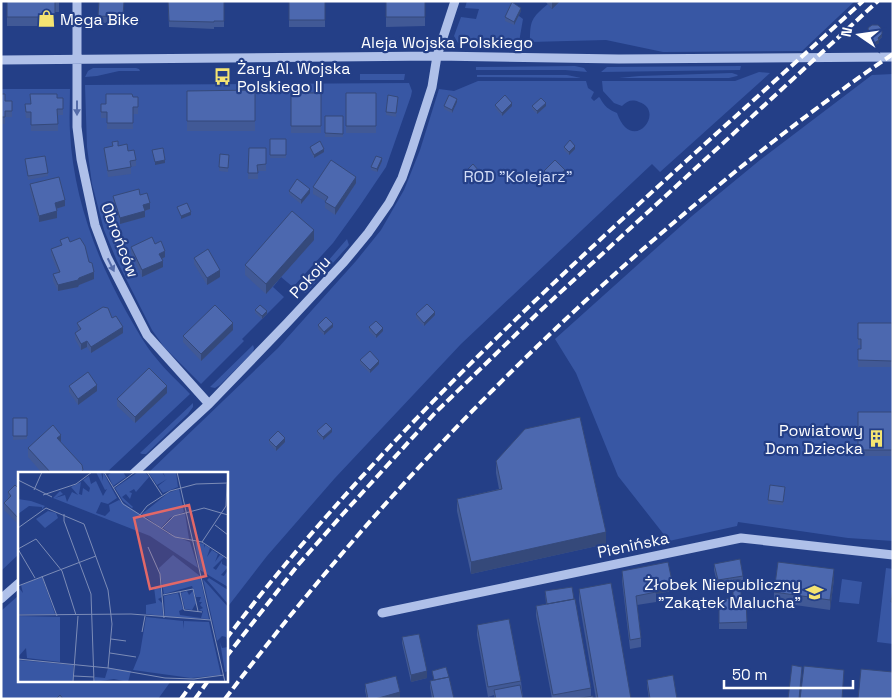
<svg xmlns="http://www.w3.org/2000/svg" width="894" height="700" font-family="'Space Grotesk',sans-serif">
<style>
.green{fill:#3857a4}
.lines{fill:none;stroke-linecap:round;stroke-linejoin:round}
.minor{stroke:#afc0e9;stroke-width:9}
.rail{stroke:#fff;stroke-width:4;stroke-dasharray:9 4;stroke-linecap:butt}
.wall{fill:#415996}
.shaded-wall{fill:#35497a}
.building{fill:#4c68af;stroke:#35497a}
.oneway{fill:#556ca9}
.labels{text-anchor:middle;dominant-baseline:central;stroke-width:4.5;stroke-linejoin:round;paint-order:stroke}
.poi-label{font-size:16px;fill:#fff;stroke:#243f87;text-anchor:start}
.street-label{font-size:16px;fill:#fff;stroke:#243f87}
.park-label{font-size:16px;fill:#d3ddf7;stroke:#243f87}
.inset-road{fill:none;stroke:#7c8cb7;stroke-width:1}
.view{fill:#e26868;fill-opacity:0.15;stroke:#e26868;stroke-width:2.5}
.inset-edge{fill:none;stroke:#fff;stroke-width:2.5}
</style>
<rect width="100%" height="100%" fill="#243f87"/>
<path class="green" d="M467,1H514L505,21L519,16L523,19L519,42L466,44L458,43L454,36L461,17L476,19L479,9L465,8Z
M560,1H855L802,51L663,52L606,40L530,42C530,21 531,18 548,4L552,9Z
M575,66L584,68L587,72L565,70H476V67Z
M741,66L740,70L601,72L607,67Z
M93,68H136L139,69L140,71H119L97,76L85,77L88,71Z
M759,72L770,73L660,172L652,164L461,344L335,478L267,556L226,609V474H147L278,348L356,261L381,230L404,190L420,150L439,89L454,91L478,81H586L588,88L594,92L591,98L594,101L599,97L600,98C604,106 609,110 617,113C632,156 667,111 639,102C632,99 627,101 622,106L614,103L603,91L602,81H735Z
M732,73L738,75L737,76L729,78H619L639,76Z
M360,74H405L404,80H360Z
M893,74V541L848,538L738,522L737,526L669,541L618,476L576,373L555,339L692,216L760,160L872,75Z
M477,75H567L581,78L477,77Z
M409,83L412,91L411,96L386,167L359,207L333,243L293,287L281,277L273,287L284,297L242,339L244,341L201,384L164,347L152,330L117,261L104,230L92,184L87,147L85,85Z
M1,89H70C70,103 69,118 70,132C73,195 96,258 127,313C136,328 144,344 156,358C166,371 179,382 190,394L105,474H19V554L1,571Z
M347,239L349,245L308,291L305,293L302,291Z
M253,345L254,348L253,352L220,385L215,388L210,387Z
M193,403V407L188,414L146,454H142L140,453Z
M886,568L893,569V644L877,642Z
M842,579L862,582L859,604L839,602Z
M19,595V681H171L158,699H1V611Z"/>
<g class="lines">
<path class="minor" d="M77,1V127L81,159L95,225L107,257L147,335L209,404
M1,60L437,56L619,59L893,57
M133,474L209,404L287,323L344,262L368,233L389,203L402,178L412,149L432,87L437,56L455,1
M1,599L19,583
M382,613L741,538L893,555"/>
<path class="rail" d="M226,639C409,398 641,204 863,1
M226,657L298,565L342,515L435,413L539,312L878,1
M181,699L194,681
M195,699L208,681
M225,699C368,510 531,339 714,189C771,142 831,96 893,54"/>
</g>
<path class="wall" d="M7,1H59V12H55V24L51,28H43L42,26H7Z
M99,1H124L123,23H98Z
M168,1H224V27H214V29L169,27Z
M289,1H325V27H289Z
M386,1H425V26L386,27Z
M545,1H560L552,9Z
M521,11L514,25L505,21V17Z
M868,28L882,37L879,40V43L874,46L872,45V41L869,37Z
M255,90V131H187V91Z
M291,93H321V133H291Z
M346,93H376V133H346Z
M1,94L5,101H12V117H5V124H1Z
M133,97H138V114H133V129H107V118H101V104H106Z
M398,97L396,117L386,115V112Z
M57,98H63V115H58V131H31V118H26L25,111L30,104Z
M457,102L452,113L444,109V106Z
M495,105L512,106L502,116L495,108Z
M532,106H546L537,114L532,109Z
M325,116H343V137H325Z
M270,139H286V158H270Z
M112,142L128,151L136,160V166L131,167V174L108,177L104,154V148L112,147Z
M310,147L324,152L314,158L310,150Z
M564,147L575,149L569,155L564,150Z
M249,148H266V171H258V179H248Z
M220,154L229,155L228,172L219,171Z
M25,159L48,173V176L28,180Z
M382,161L377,172L371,170V167Z
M544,171L565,173L554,184L544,174Z
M465,172L479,174L471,182L465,175Z
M356,183L335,215L325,208V201L313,194V187Z
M30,184L65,206L56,209L57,218L39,222L30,191Z
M289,191L310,193L301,204L289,194Z
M140,195L150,209L145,211V217L120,224L113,203V196Z
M60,240L70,242L94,279L79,285L78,287L58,291L53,281V274L58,272L51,255V249L60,246Z
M314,240L266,294L245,275V265Z
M155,244L165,257L162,259L163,267L142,277L131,253V247Z
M194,258L220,277L207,285L194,264Z
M255,310L267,314L262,319L255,313Z
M416,314L435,315L424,326L416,318Z
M112,318L123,333L91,353L87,347L81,350L75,339V333L78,331L77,323Z
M858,323H892V367H858V349H861V345H858Z
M318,325L333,327L324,335L318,329Z
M369,327L383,331L376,338L369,331Z
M233,330L201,361L183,342V336Z
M360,360L379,364L370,373L360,364Z
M69,386L97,391L78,405L69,392Z
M167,393L135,423L117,406V399Z
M858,412H892V456H858V438H861V434H858Z
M13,418H27V439L13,440Z
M317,431L332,432L323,440L317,434Z
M269,440L285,442L276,451L269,443Z
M61,443L83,474H43L28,457V448Z
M496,461L606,544L471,574L457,511V499L499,489L496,473Z
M785,487L783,505L768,504V500Z
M19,489V525L4,510V503L8,499V492Z
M714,564L743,576V582L741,583V599L747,622V629H719V599L733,598V584L718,587L714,570Z
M622,571L672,591L656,594V602L637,605L641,638V647L630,649L622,581Z
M834,579L830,610L774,602V592Z
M579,589L631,699H596L579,601Z
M893,589V609H891Z
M545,591L591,688V696L593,699H552L536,616V606L546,604Z
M477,625L521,681L523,699H495L494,695L488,697L477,635Z
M402,637L427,678L411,682L402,643Z
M432,671L454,699H432L430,687V681L434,680Z
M647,680L677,699H649L647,686Z
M365,684L400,699H367L365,691Z"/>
<path class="shaded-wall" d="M553,1H560L552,9V2Z
M521,8V11L514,25V22Z
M55,15V24L51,28V19Z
M882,34V37L879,40V43L874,46V43L878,38Z
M457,99V102L452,113V110Z
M512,103V106L502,116V113Z
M546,103V106L537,114V111Z
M575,146V149L569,155V152Z
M324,149V152L314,158V155Z
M382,158V161L377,172V169Z
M165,160V163L155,165V162Z
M565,170V173L554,184V180Z
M479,171V174L471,182V178Z
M356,177V183L335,215V208Z
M310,189V193L301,204V200Z
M65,200V206L55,209V203Z
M150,203V209L143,211V205Z
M57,211V218L39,222V216Z
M145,211V217L120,224V218Z
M191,212V215L181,219V216Z
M314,230V240L266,294V284Z
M165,251V257L159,260V254Z
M163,261V267L142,277V270Z
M220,270V277L207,285V278Z
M94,272V279L79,285L78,287L58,291V285L79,278Z
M267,311V314L262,319V316Z
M435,312V315L424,326V323Z
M233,323V330L201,361V354Z
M333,324V327L324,335V332Z
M123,327V333L91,353V347Z
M383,328V331L376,338V335Z
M87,341V347L81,350V344Z
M379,361V364L370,373V370Z
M97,385V391L78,405V399Z
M167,386V393L135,423V417Z
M332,429V432L323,440V437Z
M61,435V444L57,438Z
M285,438V442L276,451V447Z
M606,532V544L471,574V562Z
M834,569V579L830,610V600Z
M672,581V591L656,594L654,585Z
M802,667L800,699H799Z
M427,671V678L411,682V675Z
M400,692V699H375Z"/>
<path class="building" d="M7,1H59V2H55V15L51,19H43L42,17H7Z
M99,1H124L123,17L98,16Z
M168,1H224V21H214V22L169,21Z
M289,1H325V20H289Z
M386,1H425V17H386Z
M512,2L521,8L514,22L505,17Z
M872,25H878L882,29V34L878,38L879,40L874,43L872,42V38L869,34L868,28Z
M255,90V121H187V91Z
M291,93H321V126H291Z
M346,93H376V126H346Z
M1,94H5V101H12V111H5V117H1Z
M30,94H57V98H63V109H57L58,124L31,125V112H26L25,104H31Z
M106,94H132L133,97H138V107H133V123H107V112H101V104H106Z
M388,95L398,97L396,113L386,112Z
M449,95L457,99L452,110L444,106Z
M505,95L512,103L502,113L495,105Z
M541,98L546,103L537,111L532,106Z
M325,116H343V134L325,133Z
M270,139H286V155H270Z
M570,140L575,146L569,152L564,147Z
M118,141V146L127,144L128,151L134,150L136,160L130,161L131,167L108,171L104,148L113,146L112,142Z
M320,141L324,149L314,155L310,147Z
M163,148L165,160L155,162L152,150Z
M249,148H266V164L257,165L258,173H248Z
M220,154L229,155L228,168L219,167Z
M45,156L48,173L28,176L25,159Z
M376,156L382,158L377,169L371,167Z
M331,160L356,177L335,208L325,202L328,197L313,187Z
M555,160L565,170L554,180L544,171Z
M473,164L479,171L471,178L465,172Z
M59,177L65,200L55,203L57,211L39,216L30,184Z
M297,179L310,189L301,200L289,191Z
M139,189L140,195L147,193L150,203L143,205L145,211L120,218L113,196Z
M187,203L191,212L181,216L177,207Z
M292,211L314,230L266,284L245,265Z
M68,237L70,242L80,238L85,246L89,262L92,263L94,272L79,278L78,280L58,285L53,274L60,272L51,249L62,245L60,240Z
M152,237L155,244L161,241L165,251L159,254L163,261L142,270L131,247Z
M208,249L220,270L207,278L194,258Z
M427,304L435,312L424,323L416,314Z
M215,305L233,323L201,354L183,336Z
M260,305L267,311L262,316L255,310Z
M103,307L108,308L112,318L116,316L123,327L91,347L87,341L81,344L75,333L81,329L77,323Z
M326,317L333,324L324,332L318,325Z
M376,321L383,328L376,335L369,327Z
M858,323H892V361L858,360V349H861V339H858Z
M370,351L379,361L370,370L360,360Z
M149,368L167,386L135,417L117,399Z
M88,372L97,385L78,399L69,386Z
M858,412H892V450H858V438H861V428H858Z
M580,417L606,532L471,562L457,499L502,489L496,461L525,429Z
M13,418H27V436H13Z
M326,423L332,429L323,437L317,431Z
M53,425L61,435L57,438L82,465L83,470L79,474L74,472L72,474H52L28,448Z
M278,431L285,438L276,447L269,440Z
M15,485L19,489V519L4,503L11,496L8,492Z
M770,485L785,487L783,502L768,500Z
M740,559L743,576L718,580L714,564Z
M668,562L672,581L654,585L656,592L636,596L641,638L630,640L622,571Z
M778,562L834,569L830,600L774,592Z
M733,580H741V599L746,600L747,622L719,623V599L733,598Z
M611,583L631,699H598L579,589Z
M572,587L574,599L547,604L545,591Z
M893,589V602H891Z
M575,599L591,688L553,695L536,606Z
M509,619L521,681L488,687L477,625Z
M419,634L427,671L411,675L402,637Z
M792,665L802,667L799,699H788Z
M804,666L844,670L842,699H800Z
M446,667L449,677L434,680L432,671Z
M861,669L893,672V699H858Z
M673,675L677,699H650L647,680Z
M396,676L400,692L375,699H368L365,684Z
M449,677L454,699H434L430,681Z
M520,685L523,699H496L494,690Z
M60,695L63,699H56Z
M593,696V699H576Z"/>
<defs><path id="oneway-solid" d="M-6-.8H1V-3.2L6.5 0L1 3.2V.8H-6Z" transform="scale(1.25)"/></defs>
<g class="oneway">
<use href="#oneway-solid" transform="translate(77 108) rotate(90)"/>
<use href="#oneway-solid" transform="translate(111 265) rotate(64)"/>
</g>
<defs>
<symbol id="shop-bare" viewBox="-9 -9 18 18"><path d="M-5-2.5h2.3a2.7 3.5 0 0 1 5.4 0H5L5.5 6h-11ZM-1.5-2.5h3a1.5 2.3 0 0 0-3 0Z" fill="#f4e472" stroke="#243f87" stroke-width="2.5" paint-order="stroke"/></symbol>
<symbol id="bus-bare" viewBox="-9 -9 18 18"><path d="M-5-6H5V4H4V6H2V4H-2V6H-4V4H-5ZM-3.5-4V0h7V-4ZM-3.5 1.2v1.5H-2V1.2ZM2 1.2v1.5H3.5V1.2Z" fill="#f4e472" stroke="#243f87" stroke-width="2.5" paint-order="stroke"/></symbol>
<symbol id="building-bare" viewBox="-9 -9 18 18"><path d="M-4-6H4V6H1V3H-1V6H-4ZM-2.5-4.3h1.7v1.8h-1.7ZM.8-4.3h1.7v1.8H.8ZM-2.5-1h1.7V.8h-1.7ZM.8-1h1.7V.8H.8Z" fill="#f4e472" stroke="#243f87" stroke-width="2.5" paint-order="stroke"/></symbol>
<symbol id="school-bare" viewBox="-9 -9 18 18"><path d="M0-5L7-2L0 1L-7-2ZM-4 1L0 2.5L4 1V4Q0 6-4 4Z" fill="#f4e472" stroke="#243f87" stroke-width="2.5" paint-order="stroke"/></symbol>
</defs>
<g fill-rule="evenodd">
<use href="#shop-bare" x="34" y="6" width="25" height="25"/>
<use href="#bus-bare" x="210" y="64" width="25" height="25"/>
<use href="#building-bare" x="864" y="426" width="25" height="25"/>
<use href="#school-bare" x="802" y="580" width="25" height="25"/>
</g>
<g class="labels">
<g class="poi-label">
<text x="60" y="19">Mega Bike</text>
<text x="237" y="68">Żary Al. Wojska<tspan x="237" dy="18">Polskiego II</tspan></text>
<text x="863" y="430" text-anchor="end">Powiatowy<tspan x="863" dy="18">Dom Dziecka</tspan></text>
<text x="801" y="584" text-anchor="end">Żłobek Niepubliczny<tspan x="801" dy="18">"Zakątek Malucha"</tspan></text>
</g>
<g class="street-label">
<text x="447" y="42">Aleja Wojska Polskiego</text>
<text transform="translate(120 240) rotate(69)">Obrońców</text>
<text transform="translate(310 277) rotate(-47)">Pokoju</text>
<text transform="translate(633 545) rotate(-12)">Pienińska</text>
</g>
<g class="park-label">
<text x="518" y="176">ROD "Kolejarz"</text>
</g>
</g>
<g transform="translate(18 472)">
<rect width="210" height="210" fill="#243f87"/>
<path d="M78,0H83L85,9V0L99,26L90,32L83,30L78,41L87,44L92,39L91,33L101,28L149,61L172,70L180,96L132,64L35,26L42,19L45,22L37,26L47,23L49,30L54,20L60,23L53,15L63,10L61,22L64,23L65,16L71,20L72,16L65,8L71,4L73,12L78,9L85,24L89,17L87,18ZM94,0H105L108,5L95,14L90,3ZM120,0H127L131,5L118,20L116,17L111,20L114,21L112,27L108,22L104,25L115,35L114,36L105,29L97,16ZM130,0H144L147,5L145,0H158L160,15L145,21L140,14L149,7L139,13ZM161,17L166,40L152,46L143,56L124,42L150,21ZM0,27L13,29L27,34L24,37V35L11,34L0,42ZM30,39L38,41L40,46L27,56L18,47ZM167,41L171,67L158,65L145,56L155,45ZM177,70L186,72V76L187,73L192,76L189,85L194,78L200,82L197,90L202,83L206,85L195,96L198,98L204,89V92L210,95L203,103L206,104L210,98V115L182,98ZM155,83L182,104L191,147L147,145L146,124L160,121L165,137L161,139L162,143L183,146L185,139L181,138L185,136L182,133L184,130H181L183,125H178L174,114L146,122L141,96ZM24,105L37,142H0V115L5,121L3,113ZM191,106L210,118V132L189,108ZM185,107L210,135V172L208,165L204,164L199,169ZM142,114L144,125L140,127L144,131L145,144L128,142V133L138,131L136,115ZM169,119L171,123L175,119L178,131L174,138L167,137L163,121ZM0,144L42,145V190L9,186L8,176L0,185ZM128,145L165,149L166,157V149L191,150L203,203L173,206L115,198L122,181ZM202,170L204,176L210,175V199L207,200ZM0,188L55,193V210H0ZM90,196L113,199L110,210L96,207L76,210L77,205L87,206Z" fill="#3857a4"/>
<path class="inset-road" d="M86,0L105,32L157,65L184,70L210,87M129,0L144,23M159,0L207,210M0,8L34,25M95,16L117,0M16,18L24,0M25,23L58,12L74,0M28,36L66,52L90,118L94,152L90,196M46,42V49L73,122L76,210M122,43L129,34L152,19L178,12L210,11M197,53L210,63M0,56L28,36M143,57L156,44L186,36L210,43M184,70L208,34L209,12M130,75L142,102L146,146M0,77L18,67L44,99L58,143M0,77L17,106M24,104L39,144M0,114L78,84M162,120L166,138L184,140M145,123L175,117L180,139M0,143L113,142L193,148M124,160L127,144M93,167L108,169M92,181L118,185M0,187L90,196L147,206L176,207L206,203M56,204L76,205M55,210L60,144"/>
<path class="view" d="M171,33L188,104L132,117L116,46Z"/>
<rect width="210" height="210" class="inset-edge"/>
</g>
<rect width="894" height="700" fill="none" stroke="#ffffff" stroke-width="5"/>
<g transform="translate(859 35) rotate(283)" stroke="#243f87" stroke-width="4" paint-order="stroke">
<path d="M0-4L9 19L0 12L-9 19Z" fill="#ffffff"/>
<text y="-8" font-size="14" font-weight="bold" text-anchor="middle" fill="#ffffff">N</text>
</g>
<path d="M724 680v8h129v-8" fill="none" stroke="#ffffff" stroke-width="2.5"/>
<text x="732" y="680" font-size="15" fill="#ffffff" stroke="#243f87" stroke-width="4" paint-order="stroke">50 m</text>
</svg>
